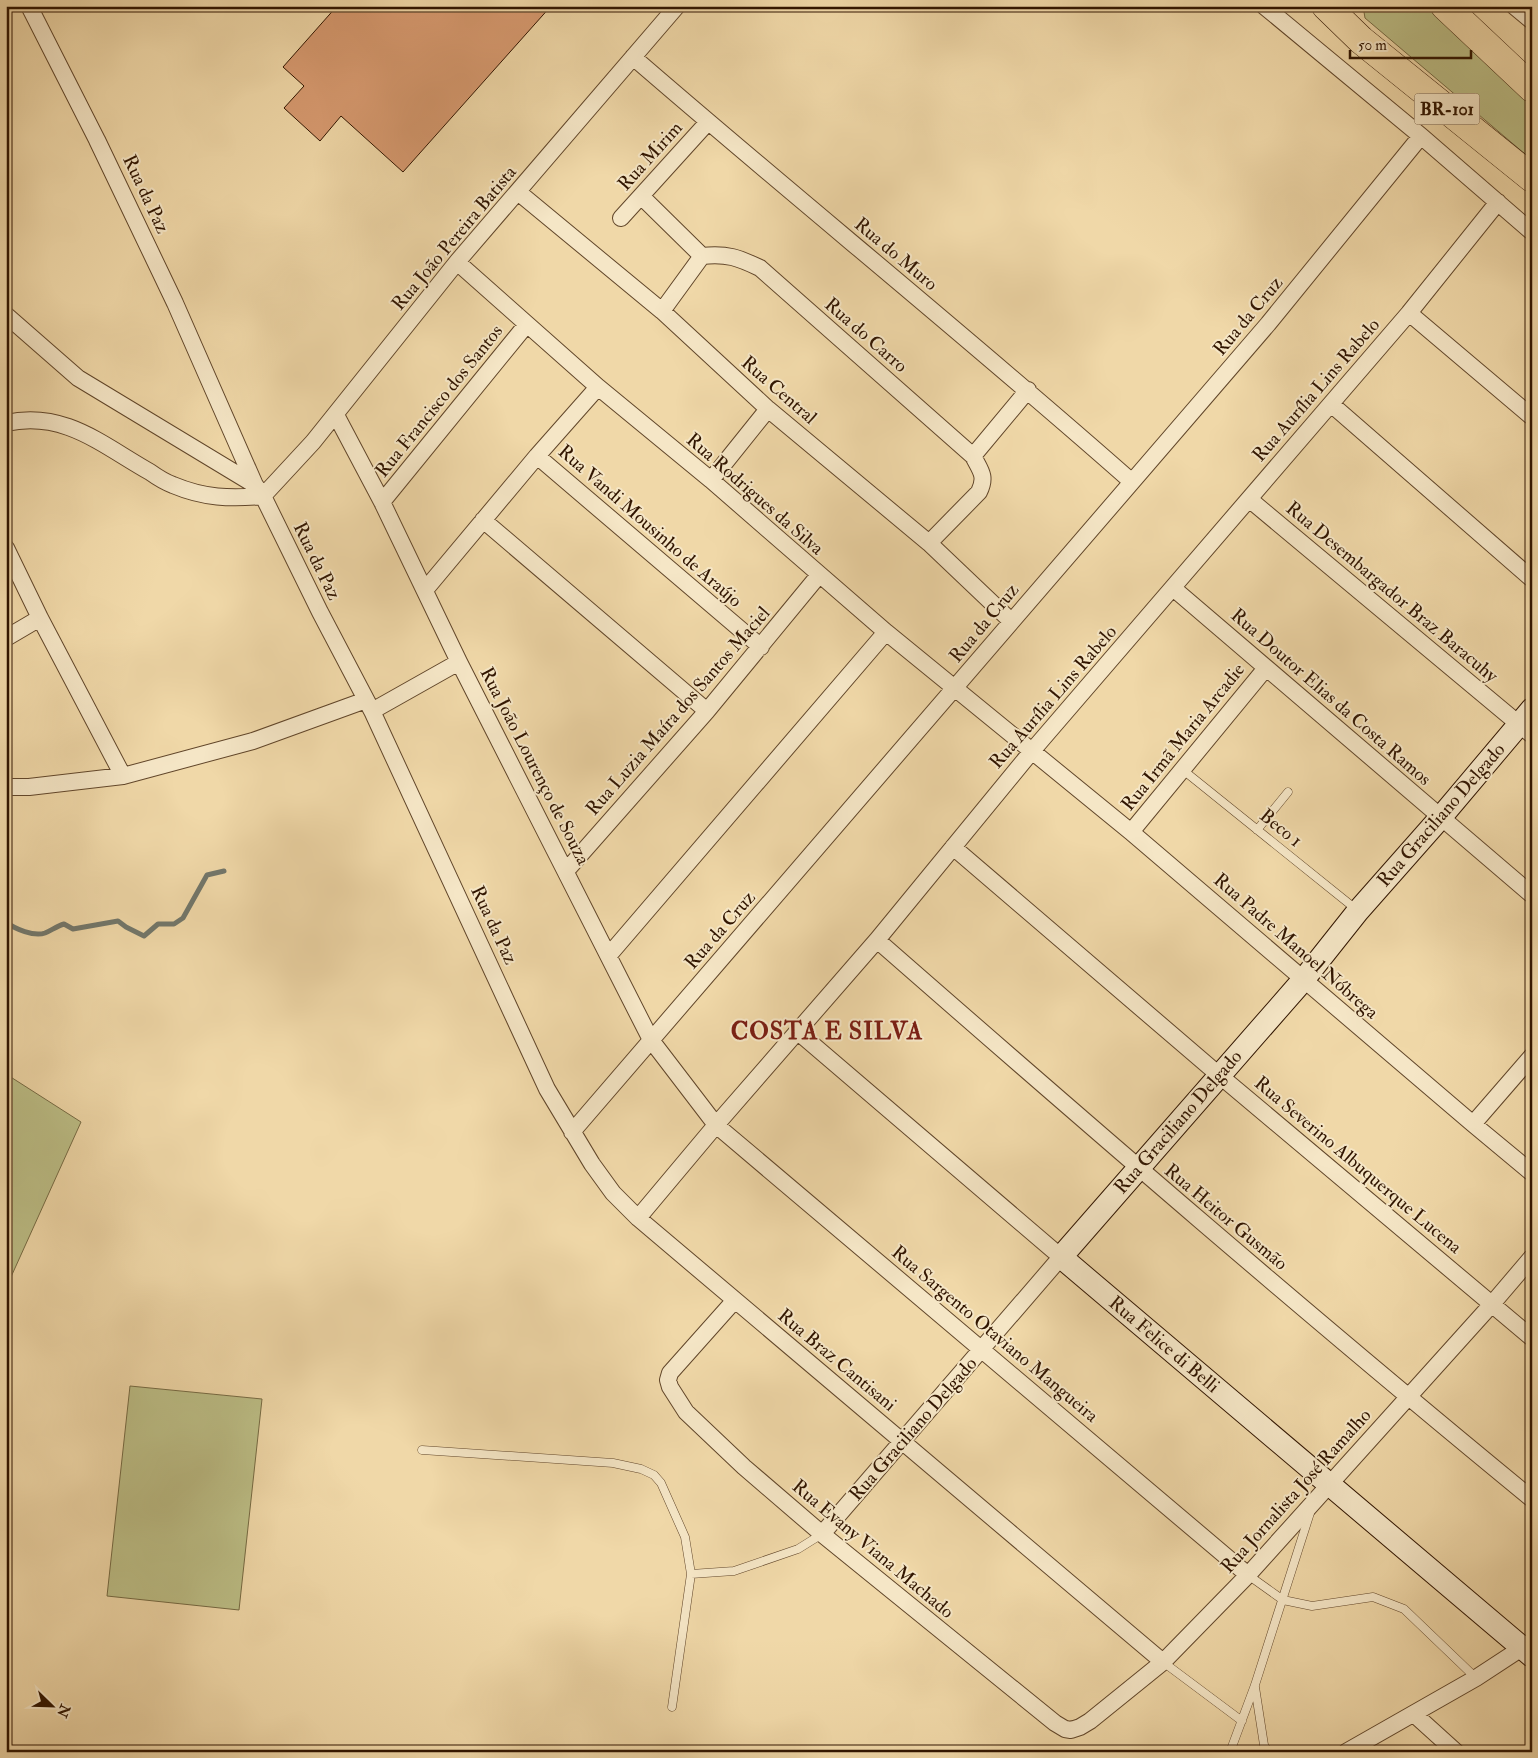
<svg xmlns="http://www.w3.org/2000/svg" width="1538" height="1758" font-family="'IM FELL Double Pica',serif">
<style>
.green{fill:#bcbe86;stroke:#766a43}
.lines{fill:none;stroke-linecap:round;stroke-linejoin:round}
.stream{stroke:#72776b;stroke-width:5}
.building{fill:#d79a70;stroke:#311500}
.lane-casing{stroke:#61462a;stroke-width:9}
.street-casing{stroke:#61462a;stroke-width:18}
.secondary-casing{stroke:#311500;stroke-width:24}
.highway-casing{stroke:#311500;stroke-width:29}
.lane{stroke:#f5e6c6;stroke-width:8}
.street{stroke:#f5e6c6;stroke-width:16}
.secondary{stroke:#f5e6c6;stroke-width:22}
.highway{stroke:#f0d8a8;stroke-width:28}
.labels{text-anchor:middle;dominant-baseline:central;stroke-width:4;stroke-linejoin:round;paint-order:stroke}
.shield{fill:#f5e6c6;stroke:#6c543b;stroke-width:1}
.shield-label{font-size:18px;font-weight:bold;fill:#311500}
.street-label{font-size:19px;fill:#311500;stroke:#f5e6c6}
.district-label{font-size:24px;font-weight:bold;letter-spacing:1px;fill:#7a1f14;stroke:#f5e6c6}
</style>
<rect width="100%" height="100%" fill="#f0d8a8"/>
<filter id="stains"><feTurbulence type="fractalNoise" baseFrequency=".004" numOctaves="4"/><feColorMatrix values="0 0 0 0 .2 0 0 0 0 .09 0 0 0 0 .02 0 0 0 .5 -.17"/></filter>
<radialGradient id="worn" r=".72"><stop offset=".6" stop-color="#630" stop-opacity="0"/><stop offset="1" stop-color="#630" stop-opacity=".3"/></radialGradient>
<path class="green" d="M1363,6H1426L1532,99V160L1365,18Z
M6,1074L81,1122L6,1288Z
M130,1386L262,1399L239,1610L107,1596Z"/>
<g class="lines">
<path class="stream" d="M6,922C15,929 34,937 45,933C52,930 57,926 64,924L73,929L118,921L126,927L144,936L158,924H174L183,918L207,875L224,871"/>
</g>
<path class="building" d="M337,6H551L403,172L341,116L320,141L284,108L304,86L283,67Z"/>
<g class="lines">
<defs>
<path id="lane" d="M1183,770L1357,910
M1257,830L1288,792
M422,1450L613,1463L641,1469L654,1475L661,1483L685,1537L691,1574L672,1707
M691,1574L734,1571L798,1549L822,1534
M1248,1575L1283,1600L1312,1606L1373,1597L1404,1609L1476,1678
M1163,1662L1242,1721
M1255,1687L1264,1745L1268,1752
M1230,1752L1255,1685L1310,1513"/>
<path id="street" d="M29,6L97,140L175,303L255,485L263,496L320,612L372,711L547,1089L592,1164L613,1193L638,1218L1163,1662
M1264,6L1421,136L1532,232
M1514,6L1532,21
M633,57C798,200 968,337 1132,482
M518,192L662,311L768,409L929,543L1011,621
M641,196L702,256C727,253 739,258 760,268L973,456C980,470 987,476 979,492L929,543
M621,218L708,122
M457,262L598,387L711,480L886,632L1131,832L1473,1124L1532,1173
M662,311L702,256
M1409,313L1532,417
M6,315L78,378L255,485
M1331,404L1532,579
M336,415L382,502L459,662L651,1040L716,1125L1248,1575
M6,423C64,410 102,445 150,472C157,477 165,482 173,485C204,498 230,499 263,496
M537,456L761,647
M973,456L1028,390
M711,480L768,409
M263,496L313,442L457,262L677,6
M1249,499L1532,735
M382,502L527,324
M483,520L707,711
M6,548L40,618L123,776
M1173,588L1532,895
M425,590L537,456L598,387
M6,638L40,618
M372,711L459,662
M6,787H29L123,776L253,741L366,700
M1131,832L1266,668
M953,847L1219,1075L1532,1338
M566,871L707,711L819,575
M877,940C1093,1129 1310,1317 1532,1499
M609,955L886,632
M798,1032L1061,1257L822,1534
M1473,1124L1532,1056
M572,1132L1268,324L1421,136
M638,1218L716,1125L877,940L1032,751L1409,313L1498,202
M735,1300L670,1373L668,1380L670,1387L686,1412L744,1467L822,1534L1055,1723L1065,1729L1071,1730L1080,1727L1090,1721L1163,1662L1248,1575L1492,1304L1532,1257
M1414,1714L1456,1752
M1346,1752L1476,1678L1531,1642"/>
<g id="secondary">
<path id="s1" d="M1532,709L1441,817L1358,911L1304,979L1061,1257L1532,1656"/>
</g>
<path id="highway" d="M1326,6L1361,40L1532,178
M1445,6L1532,88"/>
</defs>
<use href="#lane" class="lane-casing"/>
<use href="#street" class="street-casing"/>
<use href="#secondary" class="secondary-casing"/>
<use href="#highway" class="highway-casing"/>
<use href="#lane" class="lane"/>
<use href="#street" class="street"/>
<use href="#secondary" class="secondary"/>
<use href="#highway" class="highway"/>
</g>
<g class="labels">
<rect class="shield" x="1414.5" y="93.5" width="65" height="31" rx="4"/>
<g class="shield-label">
<text x="1447" y="109">BR-101</text>
</g>
<g class="street-label">
<text transform="translate(650 156) rotate(-48)">Rua Mirim</text>
<text transform="translate(146 194) rotate(65)">Rua da Paz</text>
<text transform="translate(454 238) rotate(-50)">Rua João Pereira Batista</text>
<text transform="translate(896 254) rotate(40)">Rua do Muro</text>
<text transform="translate(1248 316) rotate(-50)">Rua da Cruz</text>
<text transform="translate(866 335) rotate(41)">Rua do Carro</text>
<text transform="translate(779 390) rotate(41)">Rua Central</text>
<text transform="translate(1316 390) rotate(-49)">Rua Aurília Lins Rabelo</text>
<text transform="translate(439 401) rotate(-51)">Rua Francisco dos Santos</text>
<text transform="translate(755 494) rotate(41)">Rua Rodrigues da Silva</text>
<text transform="translate(650 526) rotate(41)">Rua Vandi Mousinho de Araújo</text>
<text transform="translate(317 561) rotate(64)">Rua da Paz</text>
<text transform="translate(1392 592) rotate(40)">Rua Desembargador Braz Baracuhy</text>
<text transform="translate(984 623) rotate(-50)">Rua da Cruz</text>
<text transform="translate(1053 697) rotate(-49)">Rua Aurília Lins Rabelo</text>
<text transform="translate(1331 697) rotate(41)">Rua Doutor Elias da Costa Ramos</text>
<text transform="translate(678 711) rotate(-49)">Rua Luzia Maíra dos Santos Maciel</text>
<text transform="translate(1183 737) rotate(-51)">Rua Irmã Maria Arcadie</text>
<text transform="translate(535 766) rotate(63)">Rua João Lourenço de Souza</text>
<text transform="translate(1441 815) rotate(-49)">Rua Graciliano Delgado</text>
<text transform="translate(1281 828) rotate(39)">Beco 1</text>
<text transform="translate(494 925) rotate(65)">Rua da Paz</text>
<text transform="translate(720 930) rotate(-49)">Rua da Cruz</text>
<text transform="translate(1296 946) rotate(41)">Rua Padre Manoel Nóbrega</text>
<text transform="translate(1178 1122) rotate(-49)">Rua Graciliano Delgado</text>
<text transform="translate(1358 1165) rotate(40)">Rua Severino Albuquerque Lucena</text>
<text transform="translate(1226 1217) rotate(40)">Rua Heitor Gusmão</text>
<text transform="translate(995 1334) rotate(40)">Rua Sargento Otaviano Mangueira</text>
<text stroke="none"><textPath href="#s1" startOffset="858">Rua Felice di Belli</textPath></text>
<text transform="translate(837 1360) rotate(40)">Rua Braz Cantisani</text>
<text transform="translate(913 1429) rotate(-49)">Rua Graciliano Delgado</text>
<text transform="translate(1296 1491) rotate(-48)">Rua Jornalista José Ramalho</text>
<text transform="translate(873 1549) rotate(40)">Rua Evany Viana Machado</text>
</g>
<g class="district-label">
<text x="827" y="1031">COSTA E SILVA</text>
</g>
</g>
<rect width="1538" height="1758" fill="none" stroke="#f0d8a8" stroke-width="25"/>
<rect x="8" y="8" width="1523" height="1743" fill="none" stroke="#311500" stroke-width="2.5"/>
<rect x="12" y="12" width="1513" height="1733" fill="none" stroke="#311500"/>
<g transform="translate(52 1706) rotate(113)" stroke="#f5e6c6" stroke-width="4" paint-order="stroke">
<path d="M0-4L9 19L0 12L-9 19Z" fill="#311500"/>
<text y="-8" font-size="14" font-weight="bold" text-anchor="middle" fill="#311500">N</text>
</g>
<path d="M1350 50v8h121v-8" fill="none" stroke="#311500" stroke-width="2.5"/>
<text x="1358" y="50" font-size="15" fill="#311500" stroke="#f5e6c6" stroke-width="4" paint-order="stroke">50 m</text>
<rect width="100%" height="100%" filter="url(#stains)"/>
<rect width="100%" height="100%" fill="url(#worn)"/>
</svg>
